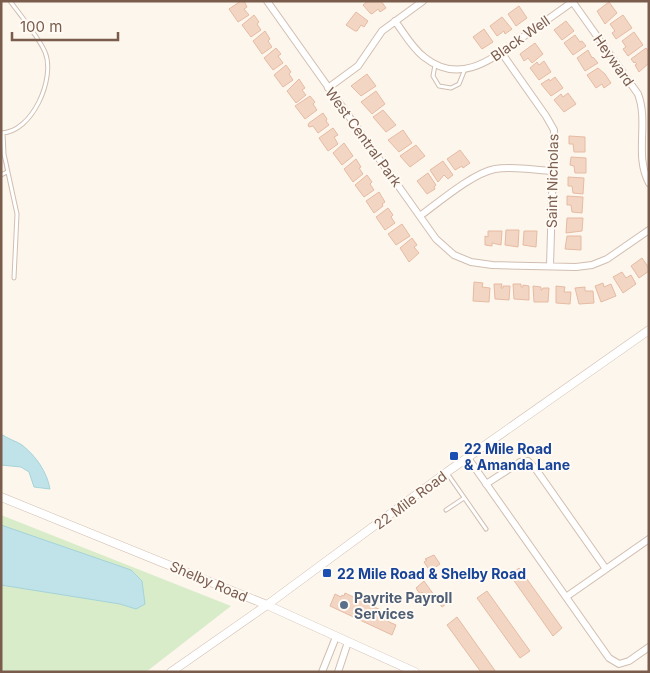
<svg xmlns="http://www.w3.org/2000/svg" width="650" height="673" font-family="Inter,sans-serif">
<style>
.green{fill:#d8ecc9}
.water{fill:#bfe3e8;stroke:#a5d3da}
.building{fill:#f3d5c3;stroke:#e6bba3}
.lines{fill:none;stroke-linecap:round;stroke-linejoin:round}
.service-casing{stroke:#d1beb0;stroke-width:5}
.minor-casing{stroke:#d1beb0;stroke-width:8}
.tertiary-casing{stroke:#d1beb0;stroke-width:9}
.service{stroke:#fff;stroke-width:3}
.minor{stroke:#fff;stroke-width:6}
.tertiary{stroke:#fff;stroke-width:8}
.transit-dot{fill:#1a4fb4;stroke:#fffaf3;stroke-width:2}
.service-dot{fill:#5c6f8a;stroke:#fffaf3;stroke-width:2}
.labels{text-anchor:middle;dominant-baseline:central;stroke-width:4;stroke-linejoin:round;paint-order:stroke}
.street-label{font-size:14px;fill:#7a5c4d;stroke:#fffaf3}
.transit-label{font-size:14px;font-weight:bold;fill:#164399;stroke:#fffaf3;text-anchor:start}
.service-label{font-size:14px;font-weight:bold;fill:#4e5e75;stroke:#fffaf3;text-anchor:start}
</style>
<rect width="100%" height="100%" fill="#fdf6ec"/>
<path class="green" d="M1,515L231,606L146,672H1Z"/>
<path class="water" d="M1,434C8,439 16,441 22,445C36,456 47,472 50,489L34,487L29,472L21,467L1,465Z
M1,525L131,570L142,581L145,604L136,609L120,604L1,585Z"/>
<path class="building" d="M241,1H244L247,7L244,9L249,15L238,22L229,9Z
M368,1H381L386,8L380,12L378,9L372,14L370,13L363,5Z
M609,2L617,13L605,24L597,11Z
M519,6L527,18L516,26L508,14Z
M356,12L368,21L364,27L361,25L357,31H355L346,25Z
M254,15L259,22L257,24L261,30L251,37L242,25Z
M623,15L632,28L616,39L612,33L615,31L610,24Z
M502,17L512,29L505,34L504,31L497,36L490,26Z
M566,21L574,31L562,40L554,30Z
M484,29L493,42L482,49L473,37Z
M265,31L270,39L268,41L272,47L262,54L253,41Z
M634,32L643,45L628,56L623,49L626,47L622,41Z
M575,35L580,42L582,41L586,46L573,55L564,43Z
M535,43L543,54L532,63L528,58L524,61L520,54Z
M276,48L281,54L278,56L283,63L273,70L264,58Z
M646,48L649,52V63L639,72L635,65L637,64L635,62L634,63L631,59Z
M588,50L592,58L593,57L598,63L585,71L577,58Z
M544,61L551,72L539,80L530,68L537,62L539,65Z
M286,65L291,72L289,74L293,80L283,87L274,75Z
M598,68L605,74L611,83L604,88L602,84L596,88L587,75Z
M367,74L376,86L361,96L351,86Z
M555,77L563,88L551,96L541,84L549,79L550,81Z
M299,79L305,88L302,90L306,95L296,103L287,91Z
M376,91L385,104L372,114L361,102Z
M568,93L576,104L564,112L554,100L561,94L563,97Z
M310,96L315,102L313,104L317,110L305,119L295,106Z
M383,110L396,125L386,132L373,117Z
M323,113L327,119L326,121L329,125L318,133L313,126L309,127L308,125L309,123Z
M333,128L338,135L334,137L338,144L328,151L319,138Z
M403,130L412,143L399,152L388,140Z
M569,136L585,137V152H574L573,144H569Z
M344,143L353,156L342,165L333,153Z
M416,145L425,156L410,167L400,156Z
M460,150L470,163L463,168L462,166L455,170L447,159Z
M571,157L586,158V173H575L574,166L570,165Z
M356,159L361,167L359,168L363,174L353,182L344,169Z
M443,161L453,175L448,179L444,175L438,182L430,170Z
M428,173L436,185L434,187L435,189L427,194L417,181Z
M367,175L372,182L370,184L374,190L364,197L355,185Z
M568,177L584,178L583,194L573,193L572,186H568Z
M379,192L385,202L382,204L383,206L374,213L366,201Z
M567,196L583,197L582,213L572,212L571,205H567Z
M388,208L393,215L391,217L395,223L385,230L376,217Z
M567,218H583L582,231L566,233Z
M402,224L410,236L396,245L388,234Z
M506,230H519L518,247L505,245Z
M488,231H502L501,245L492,243V246L485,245V236L488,237Z
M524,231H537L536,247L523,245Z
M567,236H581V250L565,249Z
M412,238L417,245L414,247L419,253L409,262L400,248Z
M642,258L649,268V271L639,278L631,266Z
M622,272L626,278L631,275L636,284L623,293L613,277Z
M474,282L483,283L482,287L490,288L489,302L473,301Z
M603,283L604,287L611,284L616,296L601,302L595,286Z
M494,284H502L501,288H503V286H510L509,300L495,299Z
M513,284H521V287H523V285L529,286V300L514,299Z
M533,286L541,287V290H542L543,288H549L548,302H534Z
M556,286L565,287L564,292H571L570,304L556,303Z
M585,287V291H593L594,303L579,304L575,288Z
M434,555L440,564L430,571L424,562L427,560L425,559Z
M519,568L562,628L553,636L510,575Z
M424,581L434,595L427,600L422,592L420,594L416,588Z
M487,591L530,651L520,658L477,598Z
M345,593L389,614L387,619L389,622L396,625L392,635L330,606L335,594L341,597L342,595L344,596Z
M449,594L453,599L442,607L438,601Z
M457,617L496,672H481L447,625Z"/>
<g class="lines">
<defs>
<path id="service" d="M435,65L433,76L439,86L451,88L459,84L465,69
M1,133C32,133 56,78 45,52C38,36 21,16 10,1
M3,133L4,154L17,214L14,278
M1,175L7,172
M447,473L486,529
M446,510L464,498"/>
<path id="minor" d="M267,1L436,239L454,255L471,262L492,265L576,267L592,265L607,259L649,230
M572,1L638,94C649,123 634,155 649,183
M395,21C404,33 412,48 424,57C460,86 492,59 523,37C539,25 556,14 572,2
M501,52L546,116L554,130L550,266
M328,88L358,66L382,31L423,1
M420,216C439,202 473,173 495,169C513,166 535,170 553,171
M468,458L609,658L619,664L629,661L649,647
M486,484L520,462L528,461L535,468L606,569
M566,597L649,539
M322,672L336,637
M338,672L348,642"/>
<path id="tertiary" d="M1,497L267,605L415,672
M171,672L267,605L447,472L649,330"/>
</defs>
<use href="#service" class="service-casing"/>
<use href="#minor" class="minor-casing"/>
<use href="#tertiary" class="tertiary-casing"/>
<use href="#service" class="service"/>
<use href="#minor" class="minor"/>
<use href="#tertiary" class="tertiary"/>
</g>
<g class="transit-dot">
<rect x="449" y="451" width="10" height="10" rx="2.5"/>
<rect x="322" y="568" width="10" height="10" rx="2.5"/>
</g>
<circle class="service-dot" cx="344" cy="605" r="5"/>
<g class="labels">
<g class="street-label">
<text transform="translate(520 38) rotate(-35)">Black Well</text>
<text transform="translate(614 60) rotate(55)">Heyward</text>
<text transform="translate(364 137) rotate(54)">West Central Park</text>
<text transform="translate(552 181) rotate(-89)">Saint Nicholas</text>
<text transform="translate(410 500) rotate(-37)">22 Mile Road</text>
<text transform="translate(209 581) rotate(23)">Shelby Road</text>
</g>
<g class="transit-label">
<text x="464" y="448">22 Mile Road<tspan x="464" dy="16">&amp; Amanda Lane</tspan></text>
<text x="337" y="573">22 Mile Road &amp; Shelby Road</text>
</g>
<g class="service-label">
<text x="354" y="597">Payrite Payroll<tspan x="354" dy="16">Services</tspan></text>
</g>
</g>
<rect width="650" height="673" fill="none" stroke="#7a5c4d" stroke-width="5"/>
<path d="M12 32v8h106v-8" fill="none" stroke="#7a5c4d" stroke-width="2.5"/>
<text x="20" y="32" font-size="15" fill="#7a5c4d" stroke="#fffaf3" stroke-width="4" paint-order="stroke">100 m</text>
</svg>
